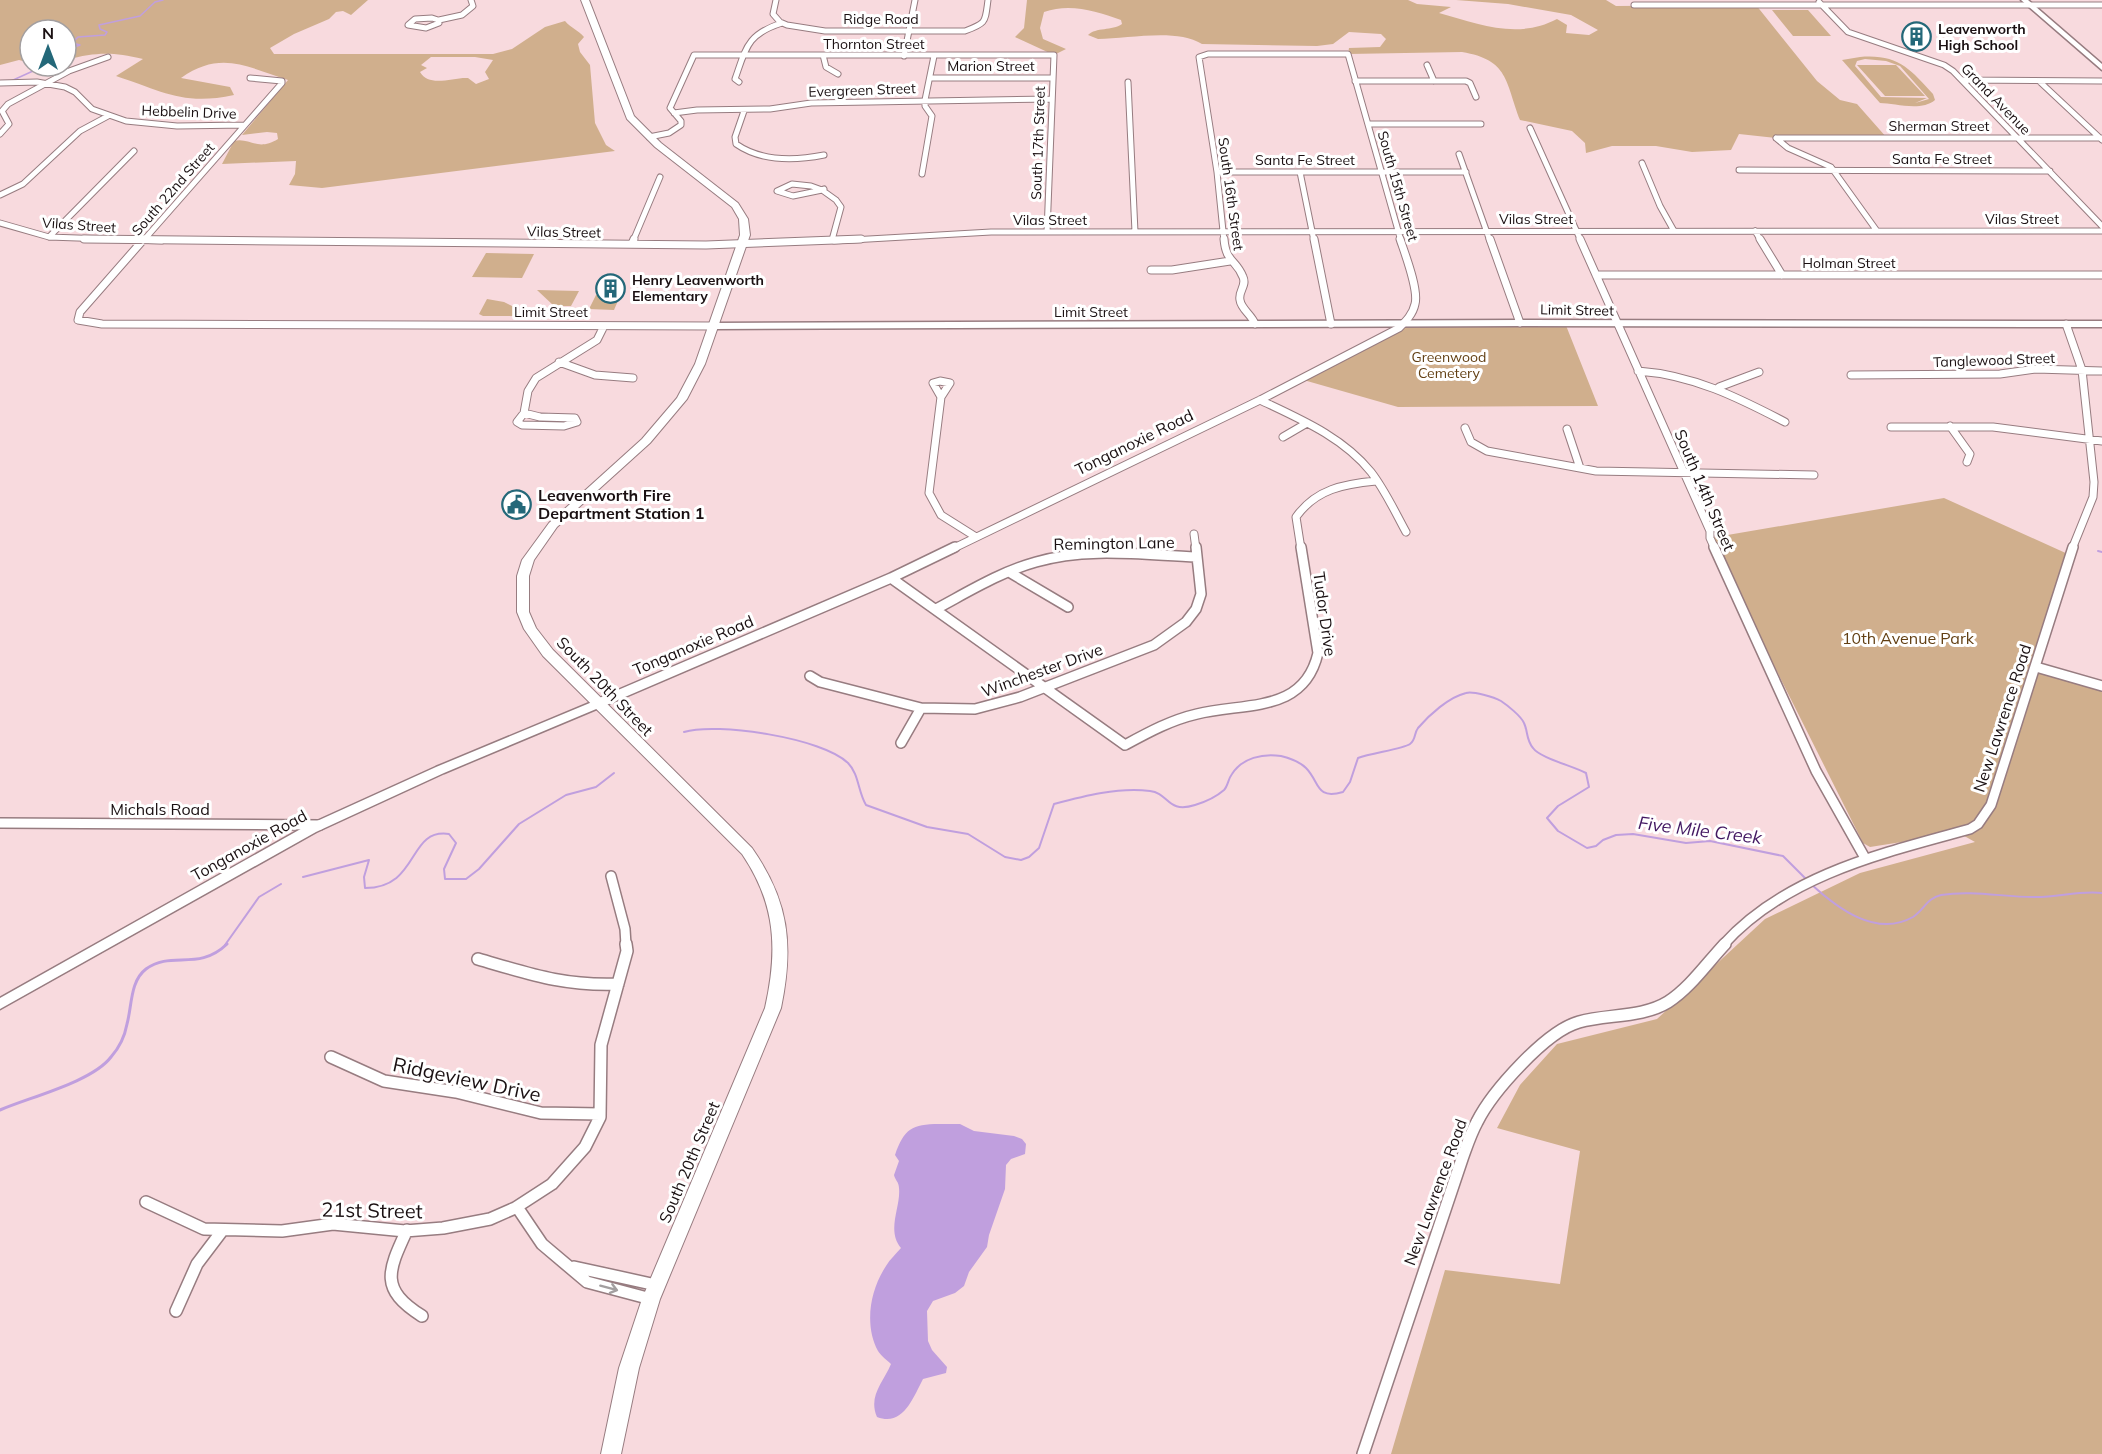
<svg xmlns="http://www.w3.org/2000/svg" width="2102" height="1454" font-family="Mulish,sans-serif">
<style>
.green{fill:#d0af8d;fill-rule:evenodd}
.water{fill:#c09fde}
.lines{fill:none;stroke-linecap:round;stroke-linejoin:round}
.stream-far2{stroke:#c09fde;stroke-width:1.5}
.stream-far1{stroke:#c09fde;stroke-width:2}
.stream{stroke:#c09fde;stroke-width:3}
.minor-far3-casing{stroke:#977c80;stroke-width:7}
.minor-far2-casing{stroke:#977c80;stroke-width:9}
.minor-far1-casing{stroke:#977c80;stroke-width:12}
.minor-casing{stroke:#977c80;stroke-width:14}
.tertiary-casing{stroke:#977c80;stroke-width:3}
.secondary-casing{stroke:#977c80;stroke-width:2}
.minor-far3{stroke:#fff;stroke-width:5}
.minor-far2{stroke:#fff;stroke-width:7}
.minor-far1{stroke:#fff;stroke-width:9}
.minor{stroke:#fff;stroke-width:11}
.tertiary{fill:#fff;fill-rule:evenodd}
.secondary{fill:#fff;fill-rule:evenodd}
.oneway{stroke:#a39fa0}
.labels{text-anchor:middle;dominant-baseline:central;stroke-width:6;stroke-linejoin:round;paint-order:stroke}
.far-street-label{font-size:14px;fill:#1a1012;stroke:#fff}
.far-poi-label{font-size:14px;font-weight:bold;fill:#1a1012;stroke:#fff;text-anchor:start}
.far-park-label{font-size:14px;fill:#623f13;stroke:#fff}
.street-label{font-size:16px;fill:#1a1012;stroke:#fff}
.poi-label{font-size:16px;font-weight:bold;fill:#1a1012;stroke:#fff;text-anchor:start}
.park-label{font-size:16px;fill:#623f13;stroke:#fff}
.water-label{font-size:18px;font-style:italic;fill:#431862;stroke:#fff}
.near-street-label{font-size:20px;fill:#1a1012;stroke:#fff}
</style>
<rect width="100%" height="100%" fill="#f8dade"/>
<path class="green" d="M0,0H368L351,15L343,11L336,12L329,19L294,34L270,48L274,54H493L512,49L545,27L565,21C571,28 578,30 584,37L578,44L580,52L590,65L595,123L606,145L615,151L322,188L289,185L295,174L296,161L222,164L234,141C250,137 257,152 278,139L277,133L267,132L242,135L288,80C247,67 221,50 181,78L230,87L234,95C183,106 162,91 116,76L143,59C112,52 97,52 66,60V30H30V63L19,60L0,65ZM431,57H475L493,60L485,72L489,79L476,84L468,78C453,77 429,88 420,72L427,68L421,65Z
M1027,0H1408L1417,4L1451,7L1439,13C1479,24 1517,40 1557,19L1567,25L1566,33L1589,35L1598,30L1571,15L1508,4L1456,0H1606L1616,6L1756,5L1817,81L1840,100L1857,104L1887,138H1776L1739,134L1731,150L1692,152L1656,146H1612L1586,153L1585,143L1572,131L1520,120C1505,81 1509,60 1462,52L1348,54L1349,48L1380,47L1386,39L1381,34L1349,32L1333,44L1317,46L1202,44C1176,28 1128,39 1098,39L1088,35C1096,27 1112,31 1122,24L1121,20C1096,11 1070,3 1044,12L1040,28L1043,39L1066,49L1054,55L1015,37L1024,28Z
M1772,10H1808L1831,36H1793Z
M1860,57C1898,54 1910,69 1933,94L1935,100C1921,112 1894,103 1880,103L1842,60ZM1865,59L1886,61L1900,66L1929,99L1915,103L1927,98L1881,97L1855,66L1857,61Z
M1857,65H1896L1925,96H1885Z
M486,253L534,254L522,278L472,277Z
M537,290L579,291L571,306H554Z
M596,295L620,296L614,310L589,309Z
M487,299L504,302L514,307V316H483L479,314Z
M1565,323L1598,406L1398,407L1300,379L1405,324Z
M1944,498L2070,555L2036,667L2102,686V1454H1391L1445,1270L1560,1284L1580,1151L1497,1128L1520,1085L1557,1044L1657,1019L1765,919L1860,873L1975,842L1959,833L1870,847L1863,843L1710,538Z"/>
<path class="water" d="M939,1124H960L974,1131L1014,1136L1022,1139L1026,1144L1025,1154L1011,1159L1006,1165L1005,1189L989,1235L987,1247L969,1272L964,1286L955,1293L933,1301L927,1311L928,1341L932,1350L947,1367L946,1373L923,1379C913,1398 903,1427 877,1417C868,1396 883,1383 891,1364C887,1360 881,1356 878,1351C864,1325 870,1290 886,1266C890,1259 896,1254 901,1248C886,1230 901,1207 899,1188C899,1182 895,1180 894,1175L899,1161L895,1155C904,1129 912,1124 939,1124Z"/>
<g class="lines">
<path class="stream-far2" d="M66,50L80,45L72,43L78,37L105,35L107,32L100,29L99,25L140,16L155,2L163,0
M11,81L44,66"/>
<path class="stream-far1" d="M2098,551L2102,552
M684,732C717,722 823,738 848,763C859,774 858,792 866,805L927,827L968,834L1005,857L1021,860L1029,857L1039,848L1054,804C1084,796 1118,787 1150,791C1169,793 1167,814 1195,805C1205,802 1216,797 1224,790C1228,786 1228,779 1232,774C1242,758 1263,753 1281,756C1289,758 1300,762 1306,768C1320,782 1315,800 1343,792L1350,782L1358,758C1371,753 1403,749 1410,744C1416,740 1414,733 1418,728C1429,715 1449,697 1466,693C1473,691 1494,697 1501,701C1507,705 1521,716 1524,723C1528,731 1526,740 1533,748C1540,758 1573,766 1586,773L1589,787L1558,806L1547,818L1558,831L1587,848L1596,846L1603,840L1616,835L1633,834L1686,843L1710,841L1783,856L1807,880
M303,877L369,860L364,877L365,888C420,888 407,828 449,834L456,843L444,869L445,879H466L479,869L519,824L566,795L596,787L614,773
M1811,884C1837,908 1876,938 1913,917C1924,910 1927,898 1941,895C1972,890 2003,897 2033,897C2056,898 2079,890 2102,893
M225,945L259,897L281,884"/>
<path class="stream" d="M0,1110C30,1097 92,1082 111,1057C119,1048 125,1035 127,1024C132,1006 130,981 146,969C172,950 198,972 227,944"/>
<defs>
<path id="minor-far3" d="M776,0L773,14L780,22L787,25L825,31H965C987,23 985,22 988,0
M1819,2L1848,32L1944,65L1953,71L2102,226
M1634,5H2102
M432,18L438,20L439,23L426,28L408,25L415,19Z
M439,20L462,15L473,6L471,0
M823,55L826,67L838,74
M904,56L915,0
M1427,65L1434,81
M930,78H1052
M1963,80L2102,81
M1355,81H1466L1470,83L1476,97
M2039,81L2102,140
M739,82L735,79C746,48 747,34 782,23
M1128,82L1135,232
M0,83L37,82L65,87L75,92L92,109L126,121L177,126L244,125
M744,111L735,137L736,144C762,162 794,161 824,155
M674,113L697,110L770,109L811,103L1051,99
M1368,124H1481
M1530,128L1581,241
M0,134L9,124L2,111L8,104L69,71L108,57
M649,137L669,133L681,125V121L670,108L694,55H1054L1047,232
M1776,138H2102
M1776,138L1788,148L1831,167L1877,231
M1459,154L1490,241
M1642,163L1660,206L1674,231
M1739,170L2050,171
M1217,172H1466
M1300,172L1314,241
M922,174L932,116L925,106V100L934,56
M792,184L811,186L822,190L793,196L777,191Z
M822,190L836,200L841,207L832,240
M822,190L824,189
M0,195L23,184L80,131L108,116
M0,223L49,237L162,241
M1755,231L1761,241
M49,237L134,151
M143,241L282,83V81L250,78
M633,241L660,177
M834,241L991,232L2102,231
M1224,241L1217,172L1199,57L1208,54H1348L1401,241"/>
<path id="minor-far2" d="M84,239L706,245L861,239
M144,239L80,312L78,320L102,324L713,326
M1224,239C1226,263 1236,259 1243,277C1247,286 1238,291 1240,300C1241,309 1252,315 1255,324
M1314,239L1331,324
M1490,239L1520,323
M1580,239L1710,531V538L1715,549
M1760,239L1782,275
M632,244L634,239
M1151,270H1172L1230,261
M1596,275H2102
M2066,324L2082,370L2094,482L2093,497L2072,549
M559,362L595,375L633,378
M1638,371C1693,375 1737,397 1785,422
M1851,375L2000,374L2036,369L2102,371
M940,381L950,383L941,397L933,383Z
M1719,387L1759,372
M941,397L929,493L941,515L976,537
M1260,400C1300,419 1343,437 1371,472C1385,490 1395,512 1406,532
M524,413L540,417L575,418L577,422L564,426L522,425L517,422Z
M524,413L528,391L536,378L597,340L604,326
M1950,426L1970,454L1967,462
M1891,427H1993L2102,441
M1465,428L1471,442L1487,451L1596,471L1814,475
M1567,429L1580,468
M1283,437L1307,423
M1194,534L1196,549
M952,549L1260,400L1399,328C1406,321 1413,314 1415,304C1419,290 1405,254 1400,239
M1301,549L1296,517C1316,489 1344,484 1376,481"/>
<path id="minor-far1" d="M1714,547L1816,771L1865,858
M1009,572L1068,607
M891,578L1125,745C1149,732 1171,720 1197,714C1245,702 1304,714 1318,653L1301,547
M936,609C968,592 1000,572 1036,562C1087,547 1143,555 1196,557
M2036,667L2102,686
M810,676L820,682L921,708L975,709L1020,697L1154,645L1186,622L1196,609L1201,594L1196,547
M597,704L891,578L955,547
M901,743L921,708
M0,823L320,825
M611,876L625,929L626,945
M1723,945C1786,875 1883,853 1970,829L1978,824L1991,805L2073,547"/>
<path id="minor" d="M478,959C530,974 563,986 618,984
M331,1057L384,1081L456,1092L541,1113L600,1114
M146,1202L204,1229L282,1231L333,1224L405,1231L443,1228L490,1219L515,1208L552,1184L585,1147L600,1117L601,1045L627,951L626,944
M517,1207L542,1244L587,1282L651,1299
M407,1230C388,1271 379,1289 422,1316
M574,1267L656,1285
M176,1311L197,1264L222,1231
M1363,1454L1463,1156C1467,1145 1471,1133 1477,1122C1492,1092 1546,1031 1579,1022C1607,1014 1642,1018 1668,1002C1690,988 1707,963 1725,944"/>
<path id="tertiary" d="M2021,0H2028L2102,64V70Z
M1520,320L2102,321V327L1520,326L713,329L709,326L713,323Z
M597,700L601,701L603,704L601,707L444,773L316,832L0,1009V998L306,826L436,767Z"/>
<path id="secondary" d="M581,0H589L634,116L661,143L738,203L748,219L750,235L705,364L687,399L650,443L557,527L534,560L529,576V612L536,628L553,650L752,848C789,901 794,945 781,1008L660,1299L639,1368L621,1454H601L619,1368L642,1299L765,1008C778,950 776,904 742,854L543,656L524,629L517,612V576L522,560L549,523L642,439L677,398L695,364L740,235L739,219L732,207L655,147L627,119Z"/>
</defs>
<use href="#minor-far3" class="minor-far3-casing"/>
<use href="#minor-far2" class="minor-far2-casing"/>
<use href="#minor-far1" class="minor-far1-casing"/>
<use href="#minor" class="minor-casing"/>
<use href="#tertiary" class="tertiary-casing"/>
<use href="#secondary" class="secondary-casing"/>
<use href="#minor-far3" class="minor-far3"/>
<use href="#minor-far2" class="minor-far2"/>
<use href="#minor-far1" class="minor-far1"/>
<use href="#minor" class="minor"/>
<use href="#tertiary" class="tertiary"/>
<use href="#secondary" class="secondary"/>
</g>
<defs><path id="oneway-shaft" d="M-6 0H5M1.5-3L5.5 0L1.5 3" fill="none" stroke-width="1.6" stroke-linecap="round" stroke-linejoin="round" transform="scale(1.5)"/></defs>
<use class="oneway" href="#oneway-shaft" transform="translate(609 1288) rotate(15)"/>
<defs>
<symbol id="building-ring" viewBox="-11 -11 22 22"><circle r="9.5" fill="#fff" stroke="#246879" stroke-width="1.5"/><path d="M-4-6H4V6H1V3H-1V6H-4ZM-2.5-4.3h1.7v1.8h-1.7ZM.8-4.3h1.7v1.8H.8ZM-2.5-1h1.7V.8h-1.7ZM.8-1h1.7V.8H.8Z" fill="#246879"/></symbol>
<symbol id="civic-ring" viewBox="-11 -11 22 22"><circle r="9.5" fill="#fff" stroke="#246879" stroke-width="1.5"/><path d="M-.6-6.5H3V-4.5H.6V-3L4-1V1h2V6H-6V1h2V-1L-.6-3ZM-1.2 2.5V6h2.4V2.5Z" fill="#246879"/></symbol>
</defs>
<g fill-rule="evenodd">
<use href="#building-ring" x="1900" y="20" width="33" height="33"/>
<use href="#building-ring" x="594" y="272" width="33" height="33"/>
<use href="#civic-ring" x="500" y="488" width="33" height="33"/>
</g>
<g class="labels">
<g class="far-street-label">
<text x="881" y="19">Ridge Road</text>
<text x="874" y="44">Thornton Street</text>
<text x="991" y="66">Marion Street</text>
<text transform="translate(862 90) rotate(-2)">Evergreen Street</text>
<text transform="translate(1996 99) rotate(46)">Grand Avenue</text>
<text transform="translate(189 112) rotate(2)">Hebbelin Drive</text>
<text x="1939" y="126">Sherman Street</text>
<text transform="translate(1038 143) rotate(-88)">South 17th Street</text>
<text x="1942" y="159">Santa Fe Street</text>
<text x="1305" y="160">Santa Fe Street</text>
<text transform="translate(1398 186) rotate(74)">South 15th Street</text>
<text transform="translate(173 189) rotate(-49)">South 22nd Street</text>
<text transform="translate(1231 194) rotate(82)">South 16th Street</text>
<text x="1536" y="219">Vilas Street</text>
<text x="2022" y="219">Vilas Street</text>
<text x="1050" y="220">Vilas Street</text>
<text transform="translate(79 225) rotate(4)">Vilas Street</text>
<text transform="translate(564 232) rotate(1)">Vilas Street</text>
<text x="1849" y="263">Holman Street</text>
<text transform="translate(1577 310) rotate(1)">Limit Street</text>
<text x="551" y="312">Limit Street</text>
<text x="1091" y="312">Limit Street</text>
<text transform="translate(1994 360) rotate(-2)">Tanglewood Street</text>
</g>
<g class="far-poi-label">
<text x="1938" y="29">Leavenworth<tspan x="1938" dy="16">High School</tspan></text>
<text x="632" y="280">Henry Leavenworth<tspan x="632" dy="16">Elementary</tspan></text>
</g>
<g class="far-park-label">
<text x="1449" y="357">Greenwood<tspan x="1449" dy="16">Cemetery</tspan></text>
</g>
<g class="street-label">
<text transform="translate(1134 442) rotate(-26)">Tonganoxie Road</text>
<text transform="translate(1705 490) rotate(67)">South 14th Street</text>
<text transform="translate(1114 543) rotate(-1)">Remington Lane</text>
<text transform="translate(1325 614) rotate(82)">Tudor Drive</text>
<text transform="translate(693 645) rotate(-23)">Tonganoxie Road</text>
<text transform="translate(1042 670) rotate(-20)">Winchester Drive</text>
<text transform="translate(605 686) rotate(46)">South 20th Street</text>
<text transform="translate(2002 718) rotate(-72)">New Lawrence Road</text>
<text x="160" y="809">Michals Road</text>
<text transform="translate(249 845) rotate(-29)">Tonganoxie Road</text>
<text transform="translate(689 1162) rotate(-67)">South 20th Street</text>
<text transform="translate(1435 1192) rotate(-70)">New Lawrence Road</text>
</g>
<g class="poi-label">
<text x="538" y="495">Leavenworth Fire<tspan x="538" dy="18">Department Station 1</tspan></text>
</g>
<g class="park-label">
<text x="1908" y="638">10th Avenue Park</text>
</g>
<g class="water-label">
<text transform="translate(1700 830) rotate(7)">Five Mile Creek</text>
</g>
<g class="near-street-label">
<text transform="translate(467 1079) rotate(12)">Ridgeview Drive</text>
<text transform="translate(372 1210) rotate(1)">21st Street</text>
</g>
</g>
<g transform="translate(48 48)"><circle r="28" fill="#ffffff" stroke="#a39fa0" stroke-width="1.5"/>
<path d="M0-4.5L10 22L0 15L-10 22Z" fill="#246879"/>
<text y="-9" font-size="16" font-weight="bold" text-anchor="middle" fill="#1a1012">N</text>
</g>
</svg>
